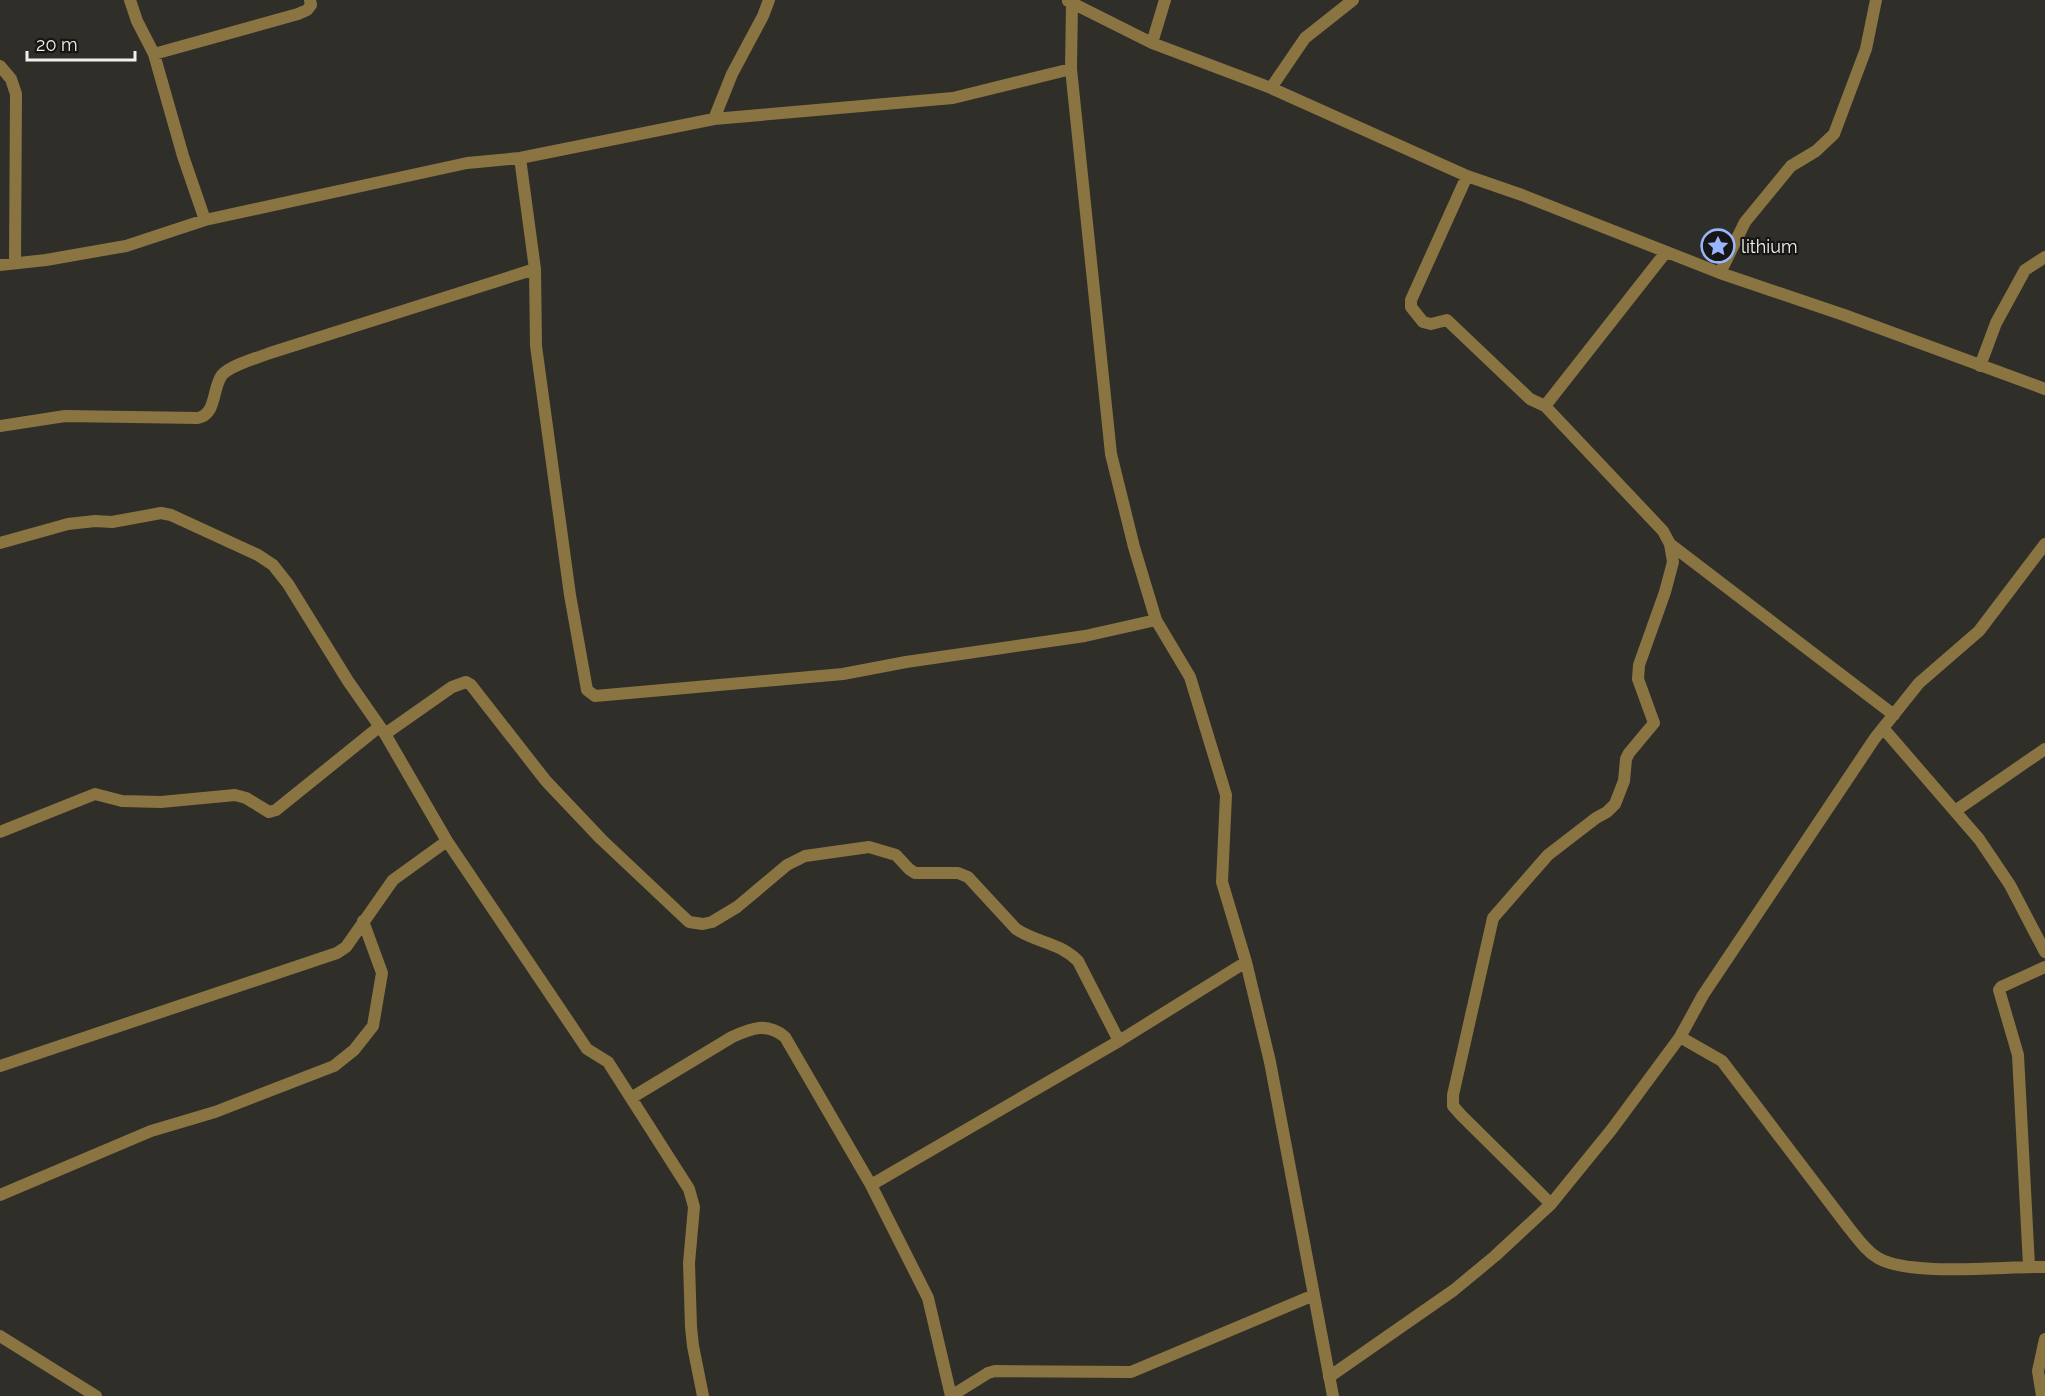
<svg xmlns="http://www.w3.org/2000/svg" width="2045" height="1396" font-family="Raleway,sans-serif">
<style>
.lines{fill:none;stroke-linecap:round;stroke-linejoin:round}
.minor{stroke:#8a7441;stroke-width:12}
.labels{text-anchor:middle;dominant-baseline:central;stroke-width:4.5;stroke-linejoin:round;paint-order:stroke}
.poi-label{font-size:18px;fill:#f1f0ec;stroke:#171614;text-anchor:start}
</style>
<rect width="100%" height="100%" fill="#302e29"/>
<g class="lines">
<path class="minor" d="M130,0L137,21L154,54L183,156L205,220
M1068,1L1152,43L1271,88L1467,176L1522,195L1720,273L1844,315L2045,389
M1072,3L1071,69L1111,454L1134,547L1156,620L1190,677L1226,795L1222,882L1246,962L1270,1062L1333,1396
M1152,43L1165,0
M154,54L298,14L307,10L311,5L310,0
M0,66L11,79L16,94L15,263
M1271,88L1305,38L1353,0
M714,119L732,74L763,16L769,0
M520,158L535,269L536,346L570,595L587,690L595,696L843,674L906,662L1085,636L1156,620
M1467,176L1411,300V307L1423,322L1431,324L1447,320L1530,399L1545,406L1663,531L1670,544L1673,562L1665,592L1639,665L1638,679L1654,723L1629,753L1626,759L1624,781L1615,804L1607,812L1596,818L1548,855L1493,918L1453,1095V1106L1462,1116L1551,1204
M0,265L46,260L126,246L205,220L467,163L520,158L714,119L953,98L1071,69
M1720,273L1745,222L1791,166L1816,151L1834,134L1866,49L1876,0
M1980,366L1996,323L2025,270L2045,257
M1545,406L1666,252
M0,426L65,416L198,418C217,414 212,388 222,375C231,365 257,358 270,353L535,269
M0,543L68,524L95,521L112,522L161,513L171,515L258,555L273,565L288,584L348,681L385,734L447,841L587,1049L608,1062L689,1189L694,1207L689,1263L691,1327L693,1346L703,1396
M1670,544L1894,715
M1883,728L1979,839L2010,885L2045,952
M385,734L452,687L466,682L471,685L546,781L601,839L689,922L703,924L712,922L737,907L787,865L805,856L869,847L896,855L909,869L915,873H958L968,877L1016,929C1037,943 1059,942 1078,961L1119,1041
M1955,811L2045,749
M0,832L95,794L122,801L161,802L235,795L246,798L269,812L276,810L379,727
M1680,1037L1703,995L1875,738L1919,683L1979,631L2045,544
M0,1066L337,953L346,947L393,880L447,841
M631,1098L732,1037C752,1028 767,1022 785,1037L871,1185L928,1298L951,1396
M871,1185L1119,1041L1246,962
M0,1195L151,1131L215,1112L334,1066L354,1050L373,1026L382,973L363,921
M2029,1266L2018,1055L1999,990L2001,987L2045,967
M0,1336L96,1396
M1329,1377L1454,1290L1495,1256L1551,1204L1612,1129L1680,1037L1722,1061L1849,1228C1858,1239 1866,1251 1878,1258C1910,1277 2005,1266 2045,1267
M951,1396L988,1373L995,1371L1131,1372L1314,1295
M2042,1396L2038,1371L2045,1339"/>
</g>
<defs>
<symbol id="sight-ring" viewBox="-11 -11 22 22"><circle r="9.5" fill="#171614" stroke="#98b6fd" stroke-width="1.5"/><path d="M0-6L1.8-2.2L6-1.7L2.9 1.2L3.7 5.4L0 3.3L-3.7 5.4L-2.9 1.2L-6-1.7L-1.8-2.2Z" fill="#98b6fd"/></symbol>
</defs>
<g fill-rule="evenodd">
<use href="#sight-ring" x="1699" y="227" width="38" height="38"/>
</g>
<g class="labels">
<g class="poi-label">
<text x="1741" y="246">lithium</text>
</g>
</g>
<path d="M27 51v9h108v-9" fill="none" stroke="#f1f0ec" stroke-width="3"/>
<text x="36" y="51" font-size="18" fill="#f1f0ec" stroke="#171614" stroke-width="4.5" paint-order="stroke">20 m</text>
</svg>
